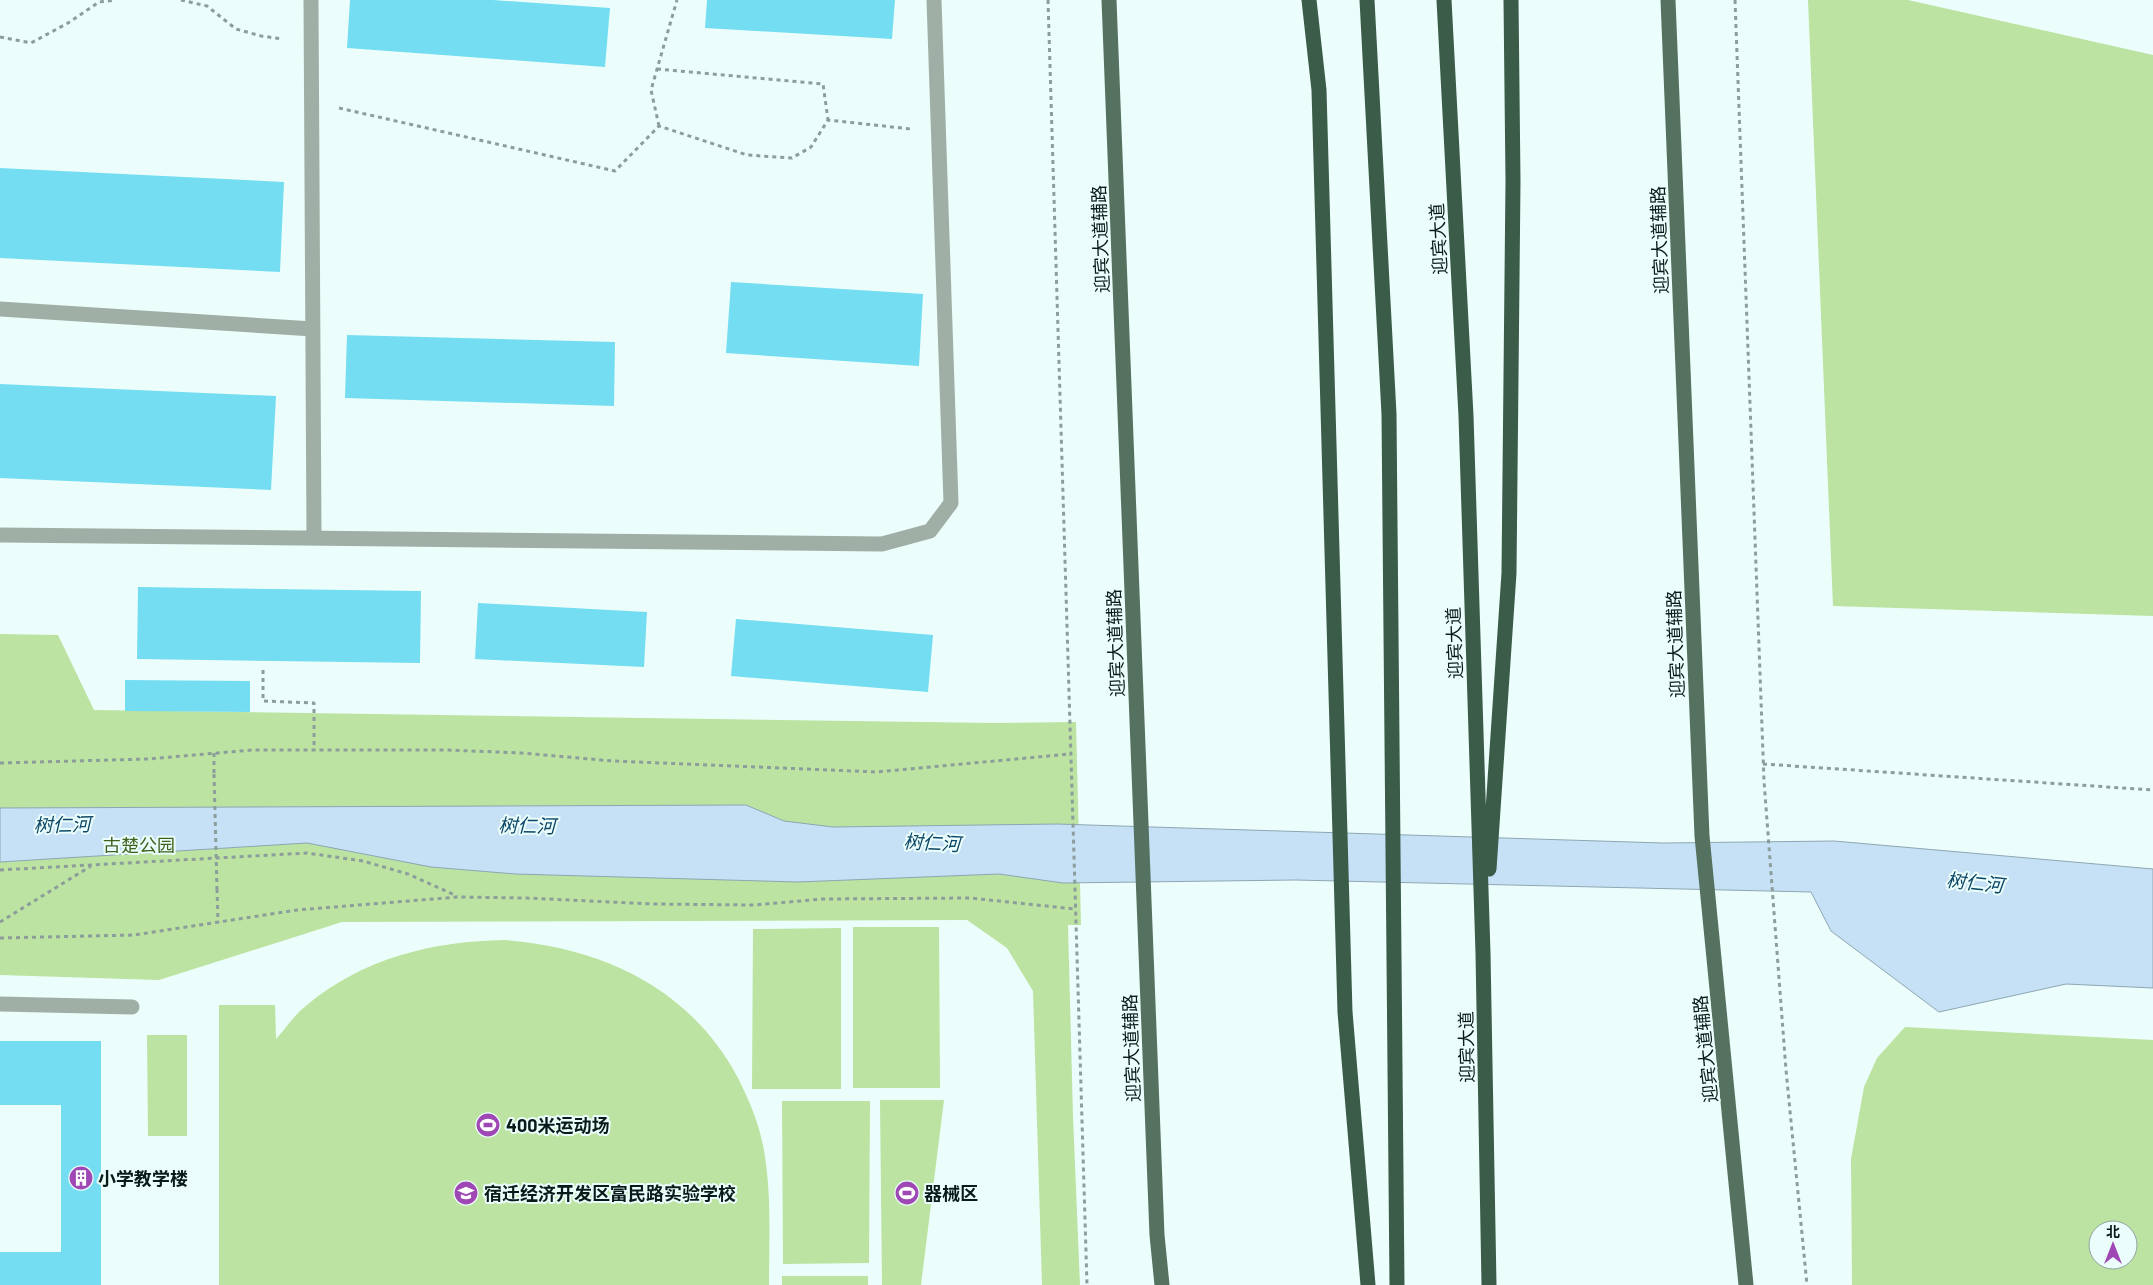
<svg xmlns="http://www.w3.org/2000/svg" width="2153" height="1285" font-family="Barlow,'Noto Sans SC',sans-serif">
<style>
.green{fill:#bce3a1;fill-rule:evenodd}
.water{fill:#c6e1f5;stroke:#8da6b3}
.building{fill:#75ddf2}
.lines{fill:none;stroke-linecap:round;stroke-linejoin:round}
.path{stroke:#8c9e9b;stroke-width:3;stroke-dasharray:4 4;stroke-linecap:butt}
.minor{stroke:#a0afa6;stroke-width:15}
.major{stroke:#557261;stroke-width:15}
.highway{stroke:#3a5c49;stroke-width:15}
.path-bridge{stroke:#8c9e9b;stroke-width:3;stroke-dasharray:4 4;stroke-linecap:butt}
.labels{text-anchor:middle;dominant-baseline:central;stroke-width:4;stroke-linejoin:round;paint-order:stroke}
.street-label{font-size:18px;fill:#091b19;stroke:#ecfefb}
.park-label{font-size:18px;fill:#3f631f;stroke:#ecfefb}
.poi-label{font-size:18px;font-weight:bold;fill:#091b19;stroke:#ecfefb;text-anchor:start}
.water-label{font-size:19px;font-style:italic;fill:#0d4767;stroke:#ecfefb}
</style>
<rect width="100%" height="100%" fill="#ecfefb"/>
<path class="green" d="M1808,0H1908L2153,55V616L1833,606Z
M0,634L58,635L94,710L994,723L1076,722L1081,925H1068L1073,1117L1080,1285H1042L1033,991L1007,948L967,920L342,922L159,980L0,975Z
M853,927H939L940,1088H853Z
M841,928V1089H752L753,929Z
M505,940C603,948 690,988 738,1078C749,1100 758,1121 763,1145C772,1191 769,1239 769,1285H219V1005H275L276,1039C286,1028 295,1014 307,1005C363,958 434,941 505,940Z
M1905,1027L2153,1040V1285H1852L1851,1159L1864,1087L1877,1058ZM2098,1230H2128V1260H2098Z
M147,1035H187V1136H148Z
M880,1100H944L921,1285H882Z
M782,1101H870L869,1263L783,1264Z
M782,1276H868V1285H782Z"/>
<path class="water" d="M746,805L784,821L833,827L1057,824L1663,843L1834,841L2153,869V988L2066,984L1939,1012L1831,931L1811,892L1295,880L1063,883L999,874L798,882L515,874L431,867L307,843L0,862V808Z"/>
<path class="building" d="M350,0H493L610,8L605,67L347,48Z
M707,0H895L892,39L705,28Z
M0,168L284,182L280,272L0,258Z
M731,282L923,294L919,366L726,353Z
M347,335L615,342L614,406L345,398Z
M0,384L276,396L271,490L0,478Z
M138,587L421,591L420,663L137,659Z
M478,603L647,612L644,667L475,659Z
M736,619L933,635L928,692L731,676Z
M125,680L250,681V712L125,711Z
M0,1041H101V1285H0V1252H61V1105H0Z"/>
<g class="lines">
<path class="path" d="M181,0L207,6L236,29L261,36L283,39
M1048,0L1087,1285
M1735,0L1764,781L1786,1070L1807,1285
M0,37L31,43L68,23L99,2L115,0
M657,69L823,84L828,120
M339,108L615,171L659,126L747,155L792,158L811,147L828,120L911,129
M659,126L651,90L677,0
M263,670V701L314,703V750
M214,753V774
M0,763L148,759L252,750H447L522,753L613,761L876,772L1070,754
M1763,764L2153,790
M0,870L307,853L363,861L408,874L457,896
M217,889L218,922
M0,922L91,866
M0,938L134,935L297,910L458,897L526,898L653,904L754,905L823,899L970,898L1075,909"/>
<path class="minor" d="M311,0L314,538
M0,309L313,329
M0,535L882,544L930,531L951,503L934,0
M0,1004L132,1007"/>
<path class="major" d="M1109,0L1157,1235L1162,1285
M1668,0L1702,836L1746,1285"/>
<path class="highway" d="M1309,0L1319,90L1345,1012L1368,1285
M1367,0L1389,414L1397,1285
M1444,0L1466,416L1483,953L1489,1285
M1489,869L1509,573L1513,181L1511,0"/>
<path class="path-bridge" d="M214,774L217,889"/>
</g>
<defs>
<symbol id="stadium-disc" viewBox="-11 -11 22 22"><circle r="9.5" fill="#9f48b5" stroke="#ecfefb"/><path d="M0-5a6.5 5 0 1 0 0 10a6.5 5 0 1 0 0-10ZM-3.5-1.8h7v3.6h-7Z" fill="#fff"/></symbol>
<symbol id="building-disc" viewBox="-11 -11 22 22"><circle r="9.5" fill="#9f48b5" stroke="#ecfefb"/><path d="M-4-6H4V6H1V3H-1V6H-4ZM-2.5-4.3h1.7v1.8h-1.7ZM.8-4.3h1.7v1.8H.8ZM-2.5-1h1.7V.8h-1.7ZM.8-1h1.7V.8H.8Z" fill="#fff"/></symbol>
<symbol id="school-disc" viewBox="-11 -11 22 22"><circle r="9.5" fill="#9f48b5" stroke="#ecfefb"/><path d="M0-5L7-2L0 1L-7-2ZM-4 1L0 2.5L4 1V4Q0 6-4 4Z" fill="#fff"/></symbol>
</defs>
<g fill-rule="evenodd">
<use href="#stadium-disc" x="474" y="1111" width="28" height="28"/>
<use href="#building-disc" x="67" y="1164" width="28" height="28"/>
<use href="#school-disc" x="452" y="1179" width="28" height="28"/>
<use href="#stadium-disc" x="893" y="1179" width="28" height="28"/>
</g>
<g class="labels">
<g class="street-label">
<text transform="translate(1100 239) rotate(-92)">迎宾大道辅路</text>
<text transform="translate(1438 239) rotate(-93)">迎宾大道</text>
<text transform="translate(1659 240) rotate(-92)">迎宾大道辅路</text>
<text transform="translate(1115 643) rotate(-92)">迎宾大道辅路</text>
<text transform="translate(1454 643) rotate(-92)">迎宾大道</text>
<text transform="translate(1675 644) rotate(-92)">迎宾大道辅路</text>
<text transform="translate(1466 1047) rotate(-91)">迎宾大道</text>
<text transform="translate(1131 1048) rotate(-92)">迎宾大道辅路</text>
<text transform="translate(1705 1049) rotate(-96)">迎宾大道辅路</text>
</g>
<g class="park-label">
<text x="139" y="845">古楚公园</text>
</g>
<g class="poi-label">
<text x="506" y="1125">400米运动场</text>
<text x="98" y="1178">小学教学楼</text>
<text x="484" y="1193">宿迁经济开发区富民路实验学校</text>
<text x="924" y="1193">器械区</text>
</g>
<g class="water-label">
<text transform="translate(62 824) rotate(-1)">树仁河</text>
<text transform="translate(527 825) rotate(1)">树仁河</text>
<text transform="translate(932 842) rotate(3)">树仁河</text>
<text transform="translate(1975 882) rotate(6)">树仁河</text>
</g>
</g>
<g transform="translate(2113 1245)"><circle r="24" fill="#ecfefb" stroke="#91a3a1"/>
<path d="M0-4L9 19L0 12L-9 19Z" fill="#9f48b5"/>
<text y="-8" font-size="14" font-weight="bold" text-anchor="middle" fill="#091b19">北</text>
</g>
</svg>
